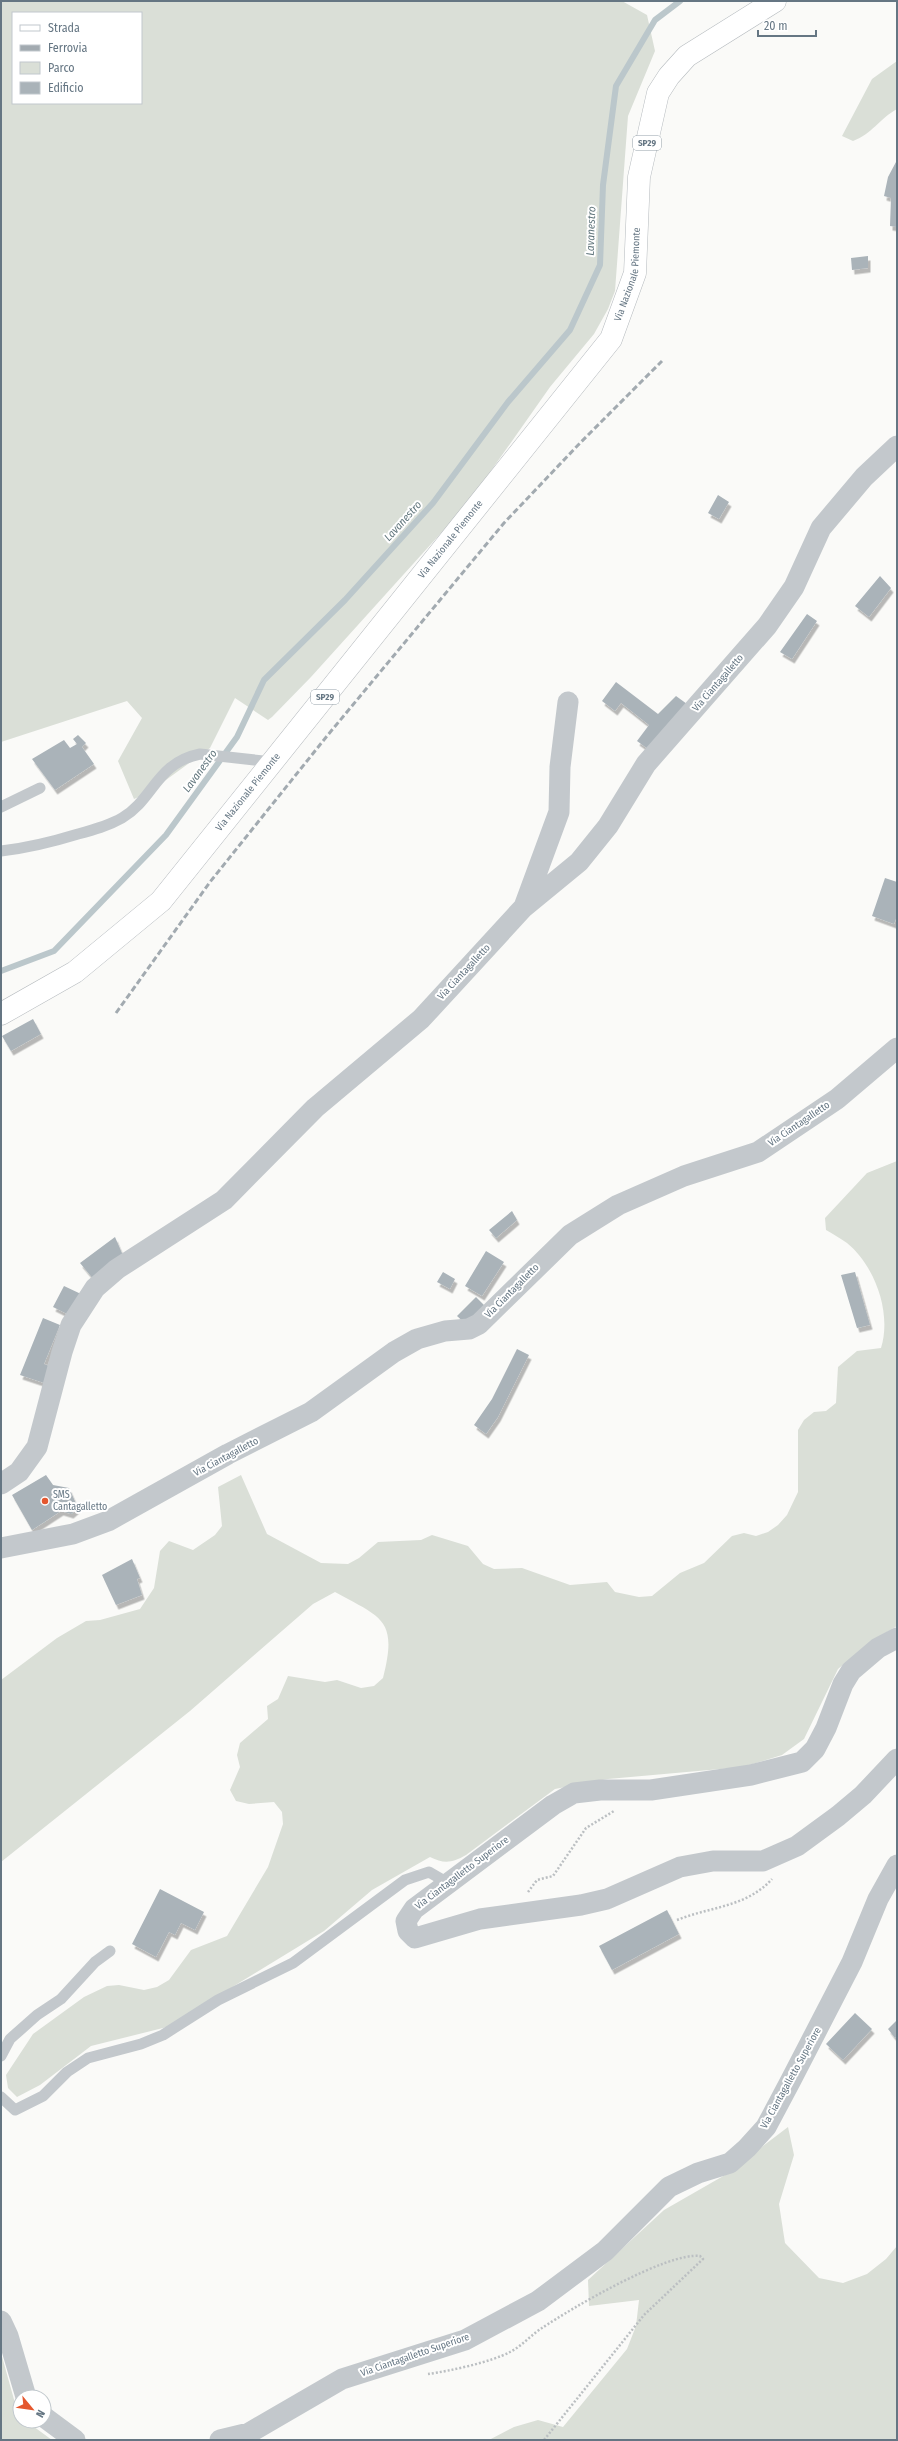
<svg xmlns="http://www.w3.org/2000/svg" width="898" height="2441" font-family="'Fira Sans Condensed',sans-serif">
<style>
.green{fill:#dadfd7;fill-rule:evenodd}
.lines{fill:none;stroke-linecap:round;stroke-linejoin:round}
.stream{stroke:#bbc7cb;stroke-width:6}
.building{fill:#aab3b9;filter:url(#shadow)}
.primary-casing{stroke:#b5babe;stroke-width:23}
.path{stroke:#bbbfc2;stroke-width:2.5;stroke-dasharray:2 2;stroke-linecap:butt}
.lane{stroke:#c3c8cc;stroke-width:11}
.street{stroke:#c3c8cc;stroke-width:21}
.primary{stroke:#fff;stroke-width:22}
.rail{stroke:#a2aab0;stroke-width:3;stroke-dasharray:6 3;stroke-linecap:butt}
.poi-dot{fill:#e4572e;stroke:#fff;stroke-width:1.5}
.labels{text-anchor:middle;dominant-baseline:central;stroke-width:4;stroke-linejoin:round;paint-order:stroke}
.shield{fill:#fff;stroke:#939fa8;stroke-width:1}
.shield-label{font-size:9px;font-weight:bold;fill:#657683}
.street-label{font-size:10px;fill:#657683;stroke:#fff}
.poi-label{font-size:10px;fill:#657683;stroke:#fff;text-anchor:start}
.water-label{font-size:11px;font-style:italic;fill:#60757c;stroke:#fff}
</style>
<defs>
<filter id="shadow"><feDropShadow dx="2.5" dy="4.5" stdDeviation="0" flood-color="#0004"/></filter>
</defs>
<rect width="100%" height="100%" fill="#fafaf8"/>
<path class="green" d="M1,1H622L647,15L655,51L628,116L615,291L608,309L594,334L550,387L469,502L311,677L272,717L268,720L235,698L210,748L148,793L134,799L118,761L142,718L127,701L1,742ZM13,13H141V103H13Z
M897,61V109C879,119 872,134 853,141L842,136L872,79Z
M897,1161V1626L873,1640L838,1669L804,1739L782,1755L743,1767L608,1779L555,1789L466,1855C452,1863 444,1864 430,1857L372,1890L324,1931L167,2027L91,2046L40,2085L17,2097L8,2088L6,2075L33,2034L84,1997L107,1986L119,1985L144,1990L157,1987L169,1980L191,1950L227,1936L268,1867L283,1824L282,1812L274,1802L249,1804L236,1801L230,1790L240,1767L237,1755L240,1743L268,1719L267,1706L278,1699L288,1676L325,1682L337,1680L361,1688L374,1686L383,1678C398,1619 382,1618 335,1592L313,1604L190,1711L1,1862V1680L57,1638L86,1621L100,1620L140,1609L154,1588L160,1551L169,1541L193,1550L215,1535L222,1526L218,1487L241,1475L267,1534L321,1563L348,1564L359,1558L378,1542L421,1540L432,1535L468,1546L483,1564L494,1569L522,1568L570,1585L607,1582L615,1592L639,1597L652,1596L680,1573L704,1563L732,1536L744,1533L756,1536L768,1532L778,1525L787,1515L798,1492V1430L804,1420L814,1412L826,1411L836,1403L838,1367L857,1351L881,1348C892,1313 875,1266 847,1243C840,1238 833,1234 826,1230L825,1218L867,1173Z
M788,2127L794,2155L779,2204L785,2243L819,2278L843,2283L867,2274L886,2259L897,2246V2440H489L514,2427L538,2420L563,2427L627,2349L636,2326L639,2300L589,2306L588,2280L664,2210L725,2175Z
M1,2353L20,2421H26L52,2440H1Z"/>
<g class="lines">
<path class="stream" d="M1,971L54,951L166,835L237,737L264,680L345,600L433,503L508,402L570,330L600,265L603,185L616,86L655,20L680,1"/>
</g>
<path class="building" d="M896,162L897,163V227L890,226L891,198L884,196L888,177Z
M868,256V268L852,270L851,258Z
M718,495L729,502L719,519L708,513Z
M880,576L891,588L869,617L855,606Z
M807,614L817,621L792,659L780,652Z
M616,682L658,714L676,696L687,704L648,749L637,741L649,725L621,703L615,711L602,701Z
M78,735L86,743L82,747L94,764L55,790L32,759L64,740L70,748L77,744L73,739Z
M885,878L897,882V916L894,924L872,916Z
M33,1019L41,1034L11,1051L2,1036Z
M512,1211L517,1220L496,1238L489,1230Z
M115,1237L124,1258L95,1281L80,1263Z
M486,1251L504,1262L482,1296L465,1286Z
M443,1272L455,1279L450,1289L437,1282Z
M855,1272L870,1325L857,1328L841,1275Z
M64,1286L81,1294L69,1315L53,1307Z
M476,1297L485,1306L468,1326L457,1316Z
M43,1318L60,1325L44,1364L52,1367L47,1384L20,1375Z
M517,1349L529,1355L498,1417L486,1434L474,1425L492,1399Z
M46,1475L53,1485L69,1488L78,1508L71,1514L61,1511L32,1530L12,1495Z
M132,1559L140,1578L137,1579L142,1595L116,1605L102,1575Z
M160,1889L204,1912L195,1930L181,1923L175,1935L169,1932L156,1957L132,1944Z
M667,1910L679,1934L612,1970L599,1946Z
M855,2013L872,2029L843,2060L826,2044Z
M897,2020V2036L895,2038L888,2029Z"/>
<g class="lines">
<defs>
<g id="primary">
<path id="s1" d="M1,1014L75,972L161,901L611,339L635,273L639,177L658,93L669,76L687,56L775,1"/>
</g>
</defs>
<use href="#primary" class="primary-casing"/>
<path class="path" d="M528,1892L537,1880L553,1876L586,1828L614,1811
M677,1920C709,1907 747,1907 772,1879
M428,2374C450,2371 491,2362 510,2352C522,2346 531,2335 542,2328C572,2308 667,2252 700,2256L703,2259L644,2315L544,2440"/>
<path class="lane" d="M1,807L40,788
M1,851C28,848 52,842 78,834C93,830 108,826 122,818C154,799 156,763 200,754L273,762
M1,2056L10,2039L37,2015L61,1999L95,1962L110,1951
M1,2097L15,2110L43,2096L67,2072L88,2058L141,2044L163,2035L218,2000L293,1963L405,1880L429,1872L448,1883"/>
<path class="street" d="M524,907L559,812L560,767L568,702
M1,1484L19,1472L37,1447L62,1352L71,1325L95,1288L117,1269L224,1200L315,1108L421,1019L523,908L579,862L608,826L646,764L767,626L794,587L821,528L864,477L897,446
M1,1548L73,1534L108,1521L228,1454L311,1412L394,1352L417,1339L445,1331L469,1329L479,1324L570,1235L618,1205L684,1176L758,1152L837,1099L897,1048
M897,1638L878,1648L851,1671L843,1684L826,1728L815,1749L802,1762L751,1775L651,1790H600L574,1793L553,1805L414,1909L406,1921L408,1931L415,1938L480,1919L581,1905L607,1899L680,1867L713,1861H763L797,1846L838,1816L863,1795L897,1759
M1,2321L8,2336L26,2397
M44,2417L75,2440
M220,2440L249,2433L342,2379L465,2340L538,2301L605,2251L669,2187L698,2173L730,2163L747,2148L766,2127L791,2080L852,1962L878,1899L897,1865"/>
<use href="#primary" class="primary"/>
<path class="rail" d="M116,1013L210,882L327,736L504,523L581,442L662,361"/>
</g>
<circle class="poi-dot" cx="45" cy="1501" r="4"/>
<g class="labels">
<g class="shield">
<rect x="633" y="136" width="28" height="14" rx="3"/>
<rect x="311" y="690" width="28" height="14" rx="3"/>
</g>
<g class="shield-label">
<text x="647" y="143">SP29</text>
<text x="325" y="697">SP29</text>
</g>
<g class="street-label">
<text stroke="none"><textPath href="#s1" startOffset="984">Via Nazionale Piemonte</textPath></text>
<text stroke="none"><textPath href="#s1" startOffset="660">Via Nazionale Piemonte</textPath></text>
<text transform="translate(718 683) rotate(-49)">Via Ciantagalletto</text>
<text stroke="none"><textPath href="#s1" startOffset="336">Via Nazionale Piemonte</textPath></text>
<text transform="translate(464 972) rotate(-47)">Via Ciantagalletto</text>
<text transform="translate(799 1124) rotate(-34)">Via Ciantagalletto</text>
<text transform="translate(512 1291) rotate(-45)">Via Ciantagalletto</text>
<text transform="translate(226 1457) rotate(-28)">Via Ciantagalletto</text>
<text transform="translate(462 1873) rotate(-37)">Via Ciantagalletto Superiore</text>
<text transform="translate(791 2078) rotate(-61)">Via Ciantagalletto Superiore</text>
<text transform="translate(415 2355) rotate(-19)">Via Ciantagalletto Superiore</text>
</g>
<g class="poi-label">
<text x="53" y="1495">SMS<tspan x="53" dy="12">Cantagalletto</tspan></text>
</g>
<g class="water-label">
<text transform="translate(591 231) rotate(-88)">Lavanestro</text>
<text transform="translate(403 521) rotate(-48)">Lavanestro</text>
<text transform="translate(200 771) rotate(-54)">Lavanestro</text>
</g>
</g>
<rect width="898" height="2441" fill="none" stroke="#657683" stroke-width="4"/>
<rect x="12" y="12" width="130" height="92" fill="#ffffff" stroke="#c1c8cd"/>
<rect x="20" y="25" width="20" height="6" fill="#ffffff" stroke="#c1c8cd"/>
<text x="48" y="32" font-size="12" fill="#657683">Strada</text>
<rect x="20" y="45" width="20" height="6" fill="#a2aab0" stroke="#c1c8cd"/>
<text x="48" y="52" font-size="12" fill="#657683">Ferrovia</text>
<rect x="20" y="62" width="20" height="12" fill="#dadfd7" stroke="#c1c8cd"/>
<text x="48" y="72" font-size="12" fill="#657683">Parco</text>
<rect x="20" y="82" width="20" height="12" fill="#aab3b9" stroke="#c1c8cd"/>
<text x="48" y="92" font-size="12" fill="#657683">Edificio</text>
<g transform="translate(32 2409) rotate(119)"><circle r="19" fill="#ffffff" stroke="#c1c8cd"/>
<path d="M0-3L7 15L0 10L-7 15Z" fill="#e4572e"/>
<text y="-6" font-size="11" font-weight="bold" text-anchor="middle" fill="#657683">N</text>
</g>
<path d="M758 30v6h58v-6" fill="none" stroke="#657683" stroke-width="2"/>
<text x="764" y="30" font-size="12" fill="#657683" stroke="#ffffff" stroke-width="3" paint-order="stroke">20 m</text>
</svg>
